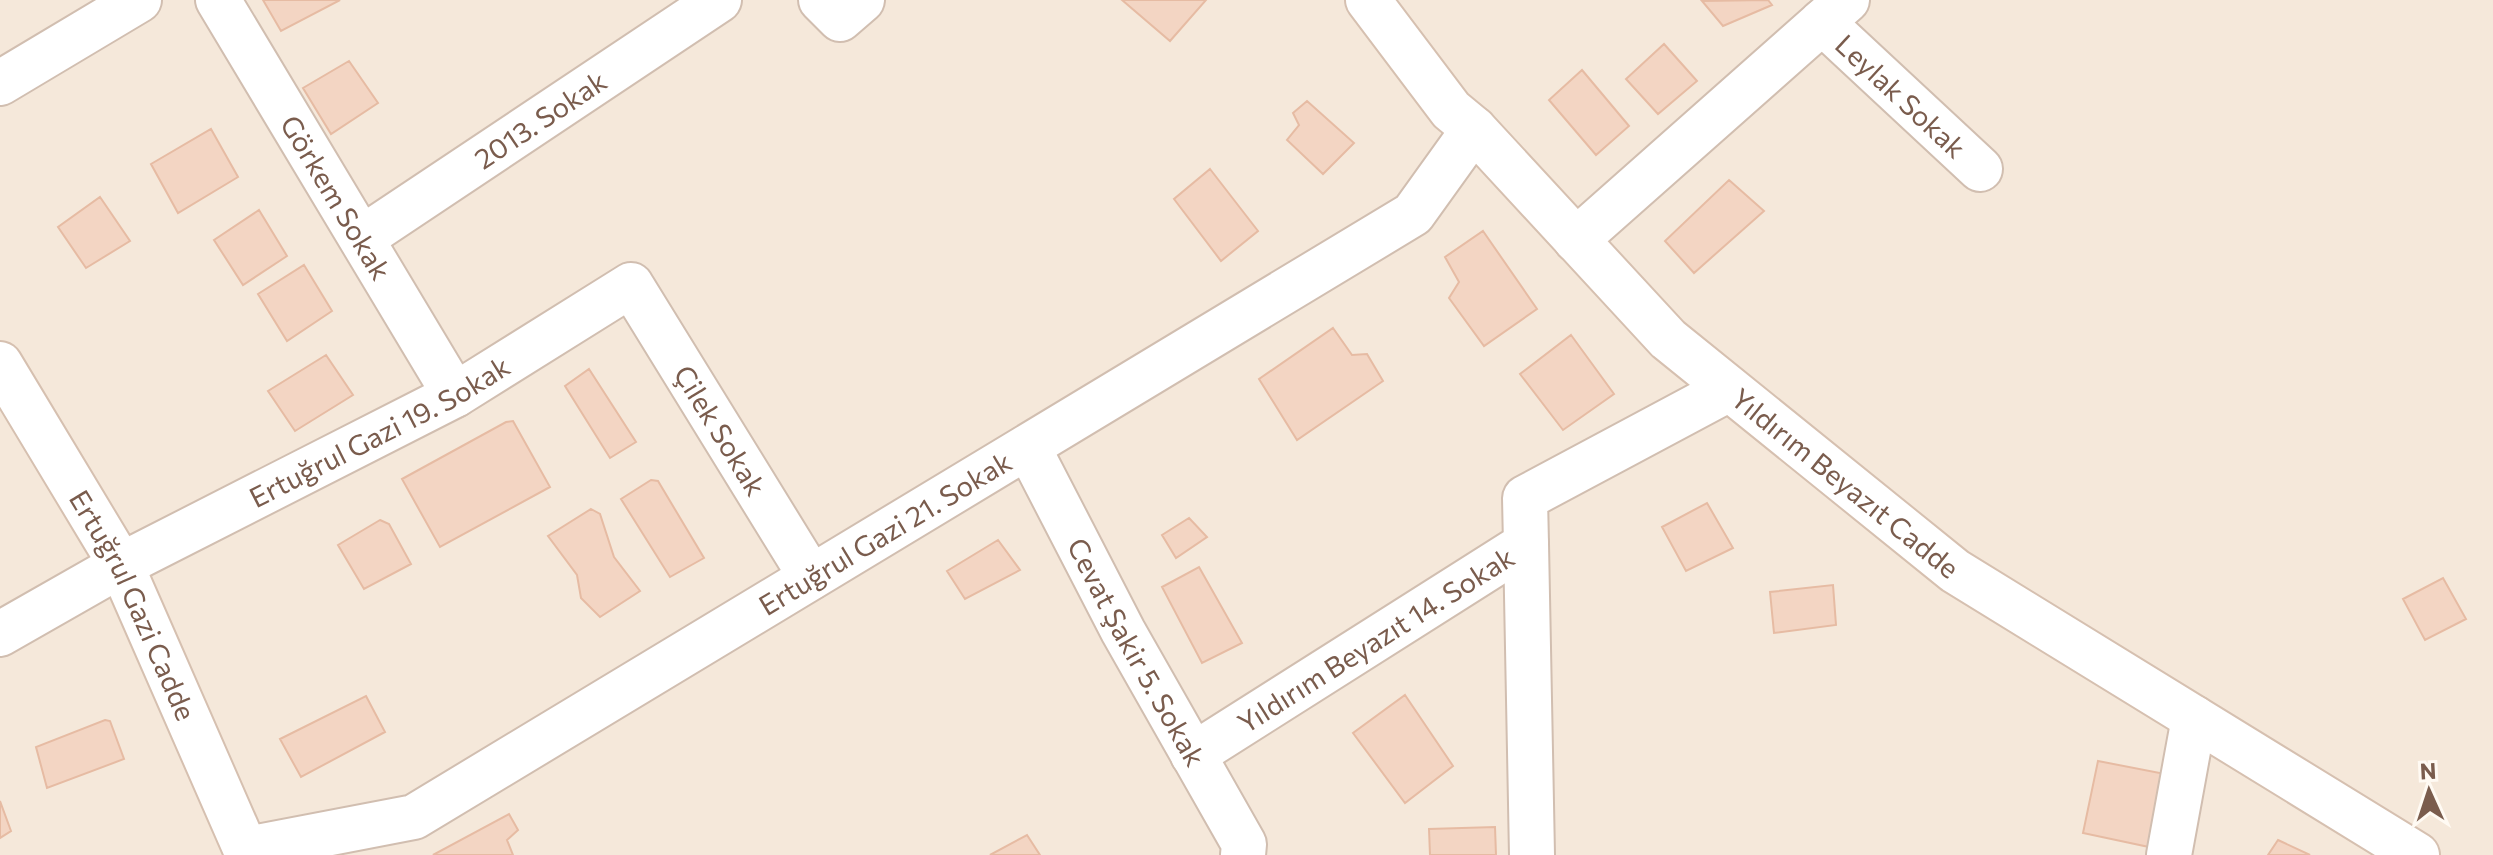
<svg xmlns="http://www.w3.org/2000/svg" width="2493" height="855" font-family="Commissioner,sans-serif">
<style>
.residential{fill:#f5e8da}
.building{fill:#f3d5c3;stroke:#e6bba3;stroke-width:2}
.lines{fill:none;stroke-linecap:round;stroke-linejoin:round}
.street-casing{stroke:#d1beb0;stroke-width:48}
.secondary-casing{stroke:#d6c0b0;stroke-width:48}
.street{stroke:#fff;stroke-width:44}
.secondary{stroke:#fff;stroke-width:44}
.labels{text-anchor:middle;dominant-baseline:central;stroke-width:6;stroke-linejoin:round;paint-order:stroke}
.street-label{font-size:28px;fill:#7a5c4d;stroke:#fffaf3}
</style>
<rect width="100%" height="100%" fill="#fdf6ec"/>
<path class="residential" d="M0,0H2493V855H0Z"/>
<path class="building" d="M263,0H340L281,31Z
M1122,0H1206L1170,41Z
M1768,0L1772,5L1723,26L1702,1Z
M1664,44L1697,81L1658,114L1626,79Z
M349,61L378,103L331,134L303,88Z
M1582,70L1629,126L1596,155L1549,100Z
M1307,101L1354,143L1323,174L1287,140L1299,125L1293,113Z
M211,129L238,177L178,213L151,164Z
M1210,169L1258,231L1221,261L1174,199Z
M1729,180L1764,211L1694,273L1665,241Z
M100,197L130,241L86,268L58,227Z
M259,210L287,256L243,285L214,240Z
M1483,231L1537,309L1484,346L1449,298L1459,282L1445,257Z
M304,265L332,311L287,341L258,294Z
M1333,328L1352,355L1367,354L1383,381L1297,440L1259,379Z
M1571,335L1614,394L1563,430L1520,374Z
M326,355L353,395L295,431L268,391Z
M589,369L636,442L610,458L565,386Z
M513,421L550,487L440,547L402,479L506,422Z
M651,480L658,481L704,558L670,577L621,499Z
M1707,503L1733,548L1686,571L1662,527Z
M591,509L600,514L614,557L640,591L600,617L581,598L577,575L548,536Z
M1189,518L1207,537L1176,558L1162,535Z
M380,520L389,524L411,564L364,589L338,545Z
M998,540L1020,570L965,599L947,571Z
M1199,567L1242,643L1202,663L1162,587Z
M2443,578L2466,619L2425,640L2403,599Z
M1833,585L1836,625L1774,633L1770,592Z
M1405,695L1453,766L1405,803L1353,733Z
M366,696L385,732L301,777L280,739Z
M105,720L110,721L124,759L47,788L36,747Z
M2098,761L2165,774L2149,847L2083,833Z
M0,801L11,831L0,838Z
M509,814L518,830L507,840L513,855H433Z
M1495,827L1496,855H1430L1429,829Z
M1027,835L1040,855H990Z
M2278,840L2310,855H2268Z"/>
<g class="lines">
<defs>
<g id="street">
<path id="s1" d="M218,0L455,395"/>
<path d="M821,0L840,19L862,0"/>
<path id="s2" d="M1822,22L1980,169"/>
<path d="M0,83L139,0"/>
<path id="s3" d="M362,238L719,0"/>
<path d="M1576,240L1847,0"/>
<path id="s4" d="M1028,447L1123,631L1244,844L1243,855"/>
<path d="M1526,544L1532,855"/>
<path id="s5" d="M0,634L121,565L455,395L631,285L811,577"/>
<path id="s6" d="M1193,755L1526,544L1525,498L1729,389"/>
<path id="s7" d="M247,849L414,817L1413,214L1474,129"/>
<path d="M2169,855L2194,718"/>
</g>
<g id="secondary">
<path id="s8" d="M1368,0L1451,110L1474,129L1668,339L1955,571L2417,855"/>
<path id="s9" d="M0,364L121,565L248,855"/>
</g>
</defs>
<use href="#street" class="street-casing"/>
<use href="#secondary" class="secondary-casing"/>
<use href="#street" class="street"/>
<use href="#secondary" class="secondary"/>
</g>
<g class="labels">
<g class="street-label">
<text stroke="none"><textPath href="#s2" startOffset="108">Leylak Sokak</textPath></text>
<text stroke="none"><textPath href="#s3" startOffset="214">2013. Sokak</textPath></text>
<text stroke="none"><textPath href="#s1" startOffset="230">Görkem Sokak</textPath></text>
<text stroke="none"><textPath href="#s5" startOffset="430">Ertuğrul Gazi 19. Sokak</textPath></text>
<text stroke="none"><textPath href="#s5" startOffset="892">Çilek Sokak</textPath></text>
<text stroke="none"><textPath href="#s8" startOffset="682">Yıldırım Beyazıt Cadde</textPath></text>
<text stroke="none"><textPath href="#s7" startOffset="720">Ertuğrul Gazi 21. Sokak</textPath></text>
<text stroke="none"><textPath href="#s9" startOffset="276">Ertuğrul Gazi Cadde</textPath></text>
<text stroke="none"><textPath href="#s6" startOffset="216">Yıldırım Beyazıt 14. Sokak</textPath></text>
<text stroke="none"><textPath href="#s4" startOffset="232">Cevat Şakir 5. Sokak</textPath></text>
</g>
</g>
<g transform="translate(2429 791) rotate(357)" stroke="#fffaf3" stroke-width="6" paint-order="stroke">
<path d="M0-6L14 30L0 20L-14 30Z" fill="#7a5c4d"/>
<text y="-12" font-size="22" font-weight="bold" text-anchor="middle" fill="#7a5c4d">N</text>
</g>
</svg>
